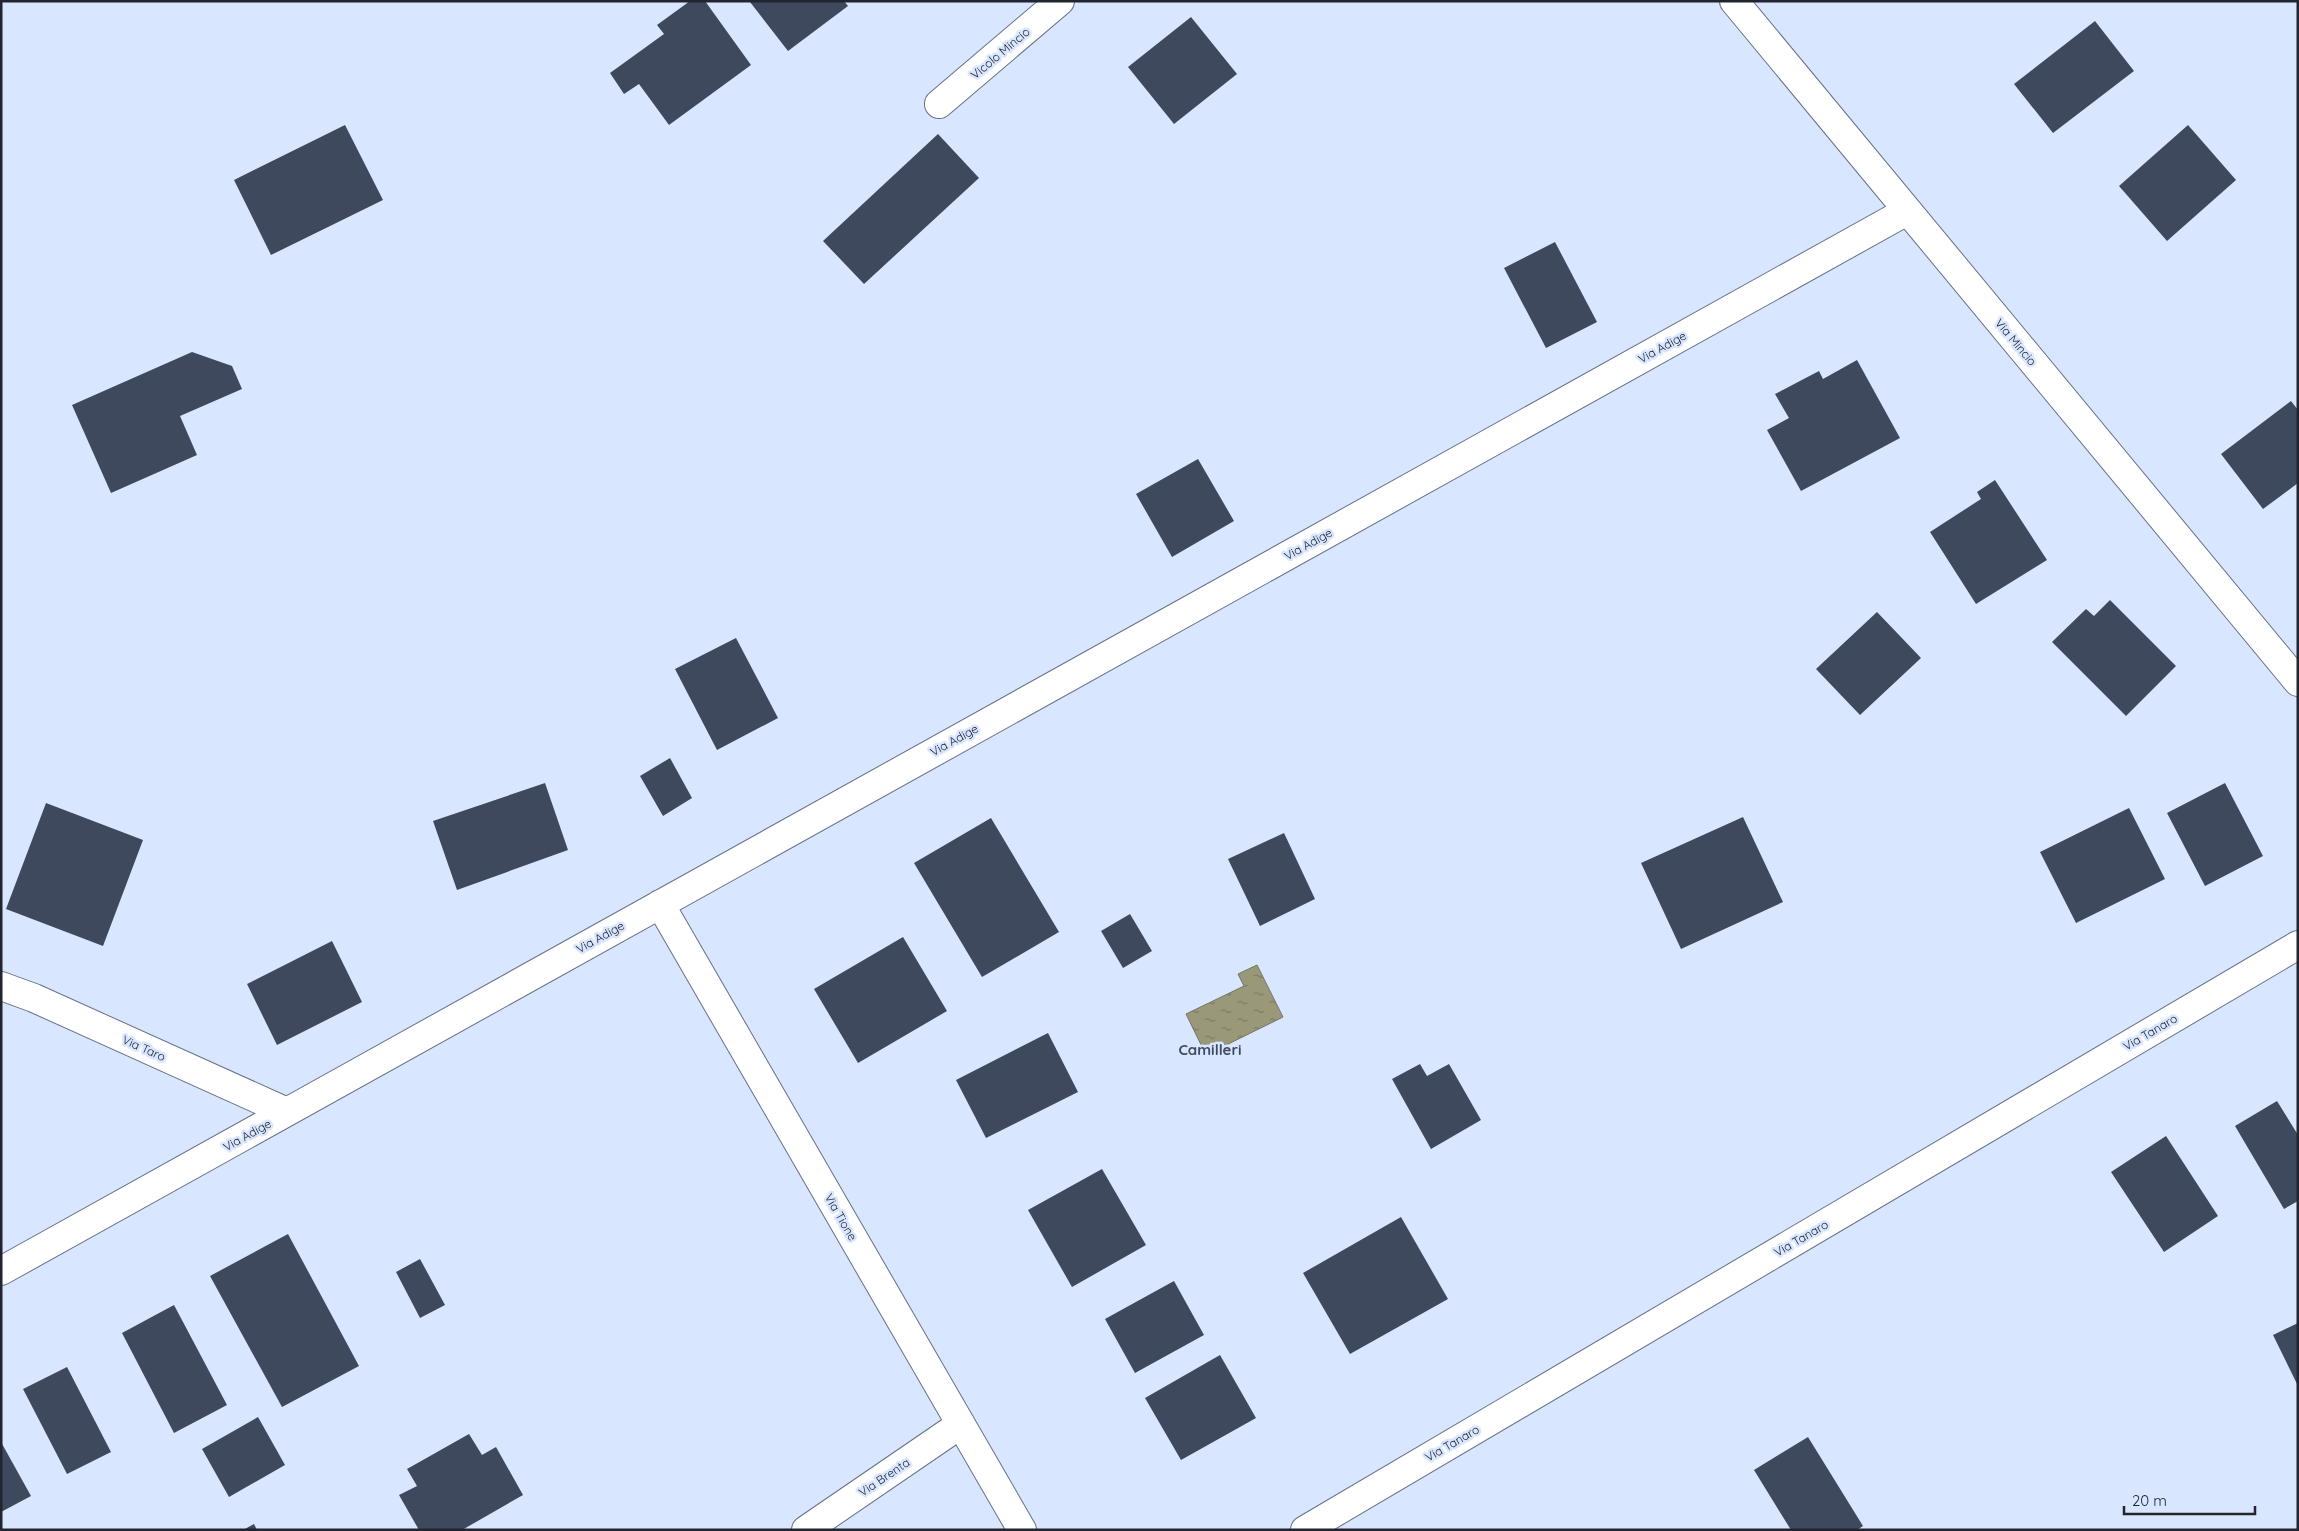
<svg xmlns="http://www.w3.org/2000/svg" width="2299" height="1531" font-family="Quicksand,sans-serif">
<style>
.water{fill:url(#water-ripples);stroke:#757662}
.building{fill:#3f495d}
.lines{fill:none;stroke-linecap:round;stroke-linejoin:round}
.minor-casing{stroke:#667187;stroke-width:30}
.minor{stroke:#fff;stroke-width:28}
.labels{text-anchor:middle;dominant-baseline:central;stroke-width:5;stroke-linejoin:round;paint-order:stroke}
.street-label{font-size:12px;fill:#20252e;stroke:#d8e6ff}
.quarter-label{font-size:15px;font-weight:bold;fill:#414b60;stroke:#d8e6ff}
</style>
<defs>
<pattern id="water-ripples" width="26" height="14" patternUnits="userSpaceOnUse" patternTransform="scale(1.25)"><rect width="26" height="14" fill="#999878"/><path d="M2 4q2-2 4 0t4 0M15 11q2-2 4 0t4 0" fill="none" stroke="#7c7c63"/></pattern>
</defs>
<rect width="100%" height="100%" fill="#d8e6ff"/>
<path class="water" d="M1257,965L1283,1017L1206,1055L1186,1014L1244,986L1238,974Z"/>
<path class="building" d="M690,1H705L751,65L669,125L639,84L624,94L610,73L664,34L657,25Z
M751,1H844L848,6L788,51L750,2Z
M1191,17L1237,74L1174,124L1128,67Z
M2095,21L2134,71L2053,133L2014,84Z
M345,125L383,200L271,255L234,180Z
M2188,125L2236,180L2167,241L2119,186Z
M938,134L979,178L864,284L823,241Z
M1555,242L1597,322L1546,348L1504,268Z
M192,352L232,366L242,389L180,416L197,455L111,493L72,405Z
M1857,360L1900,438L1801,491L1767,430L1789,418L1775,394L1819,371L1823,379Z
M2291,401L2298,410V483L2263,509L2221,454Z
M1198,459L1234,521L1172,557L1136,494Z
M1995,480L2047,560L1976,604L1930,532L1981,499L1977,492Z
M2110,600L2176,666L2126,716L2052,642L2086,609L2094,616Z
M1877,612L1921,658L1860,715L1816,669Z
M736,638L778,718L717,750L675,669Z
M670,758L692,798L663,816L640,776Z
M545,783L568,850L457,890L433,821Z
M2225,783L2263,856L2205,886L2167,813Z
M46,803L143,840L103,946L6,909Z
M2129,808L2165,879L2076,923L2040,852Z
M1743,817L1783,902L1681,949L1641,863Z
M991,818L1059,932L982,977L914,863Z
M1284,833L1315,899L1260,926L1228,859Z
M1130,914L1152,951L1123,968L1101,931Z
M903,937L947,1011L858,1063L814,989Z
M332,941L362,1002L277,1045L247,984Z
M1048,1033L1078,1092L986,1138L956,1080Z
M1420,1064L1427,1076L1449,1064L1481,1120L1431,1149L1392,1079Z
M2277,1101L2298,1135V1201L2284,1209L2235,1126Z
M2166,1136L2218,1216L2164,1252L2111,1172Z
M1102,1169L1146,1245L1072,1287L1028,1210Z
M1401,1217L1448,1299L1350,1354L1303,1273Z
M288,1234L359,1366L282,1407L210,1276Z
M420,1259L445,1305L420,1318L396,1272Z
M1174,1281L1204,1335L1135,1373L1105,1319Z
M174,1305L227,1405L174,1433L122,1333Z
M2298,1323V1386L2273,1335Z
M1220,1355L1256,1418L1181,1460L1145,1398Z
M67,1367L111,1452L67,1474L23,1389Z
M258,1417L285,1465L229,1497L202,1449Z
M469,1434L482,1455L496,1447L523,1495L462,1530H419L399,1495L417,1486L407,1469Z
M1808,1437L1863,1526L1857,1530H1791L1754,1470Z
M1,1442L31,1496L1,1512Z
M254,1524L257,1530H243Z"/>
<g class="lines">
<defs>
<path id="minor" d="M1734,1L2298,682
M939,104L1060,1
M660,904L1022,1530
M1,986L34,998L287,1112
M1,1271L1907,211
M806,1530L961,1424
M1305,1530L2298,945"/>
</defs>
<use href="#minor" class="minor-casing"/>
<use href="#minor" class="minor"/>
</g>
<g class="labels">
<g class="street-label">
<text transform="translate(1000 53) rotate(-40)">Vicolo Mincio</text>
<text transform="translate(2016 342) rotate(50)">Via Mincio</text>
<text transform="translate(1662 347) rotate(-29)">Via Adige</text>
<text transform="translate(1308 544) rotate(-29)">Via Adige</text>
<text transform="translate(954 740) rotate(-29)">Via Adige</text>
<text transform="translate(600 937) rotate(-29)">Via Adige</text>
<text transform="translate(2150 1032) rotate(-30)">Via Tanaro</text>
<text transform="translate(144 1048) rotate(24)">Via Taro</text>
<text transform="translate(247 1135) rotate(-29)">Via Adige</text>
<text transform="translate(841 1217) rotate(60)">Via Tione</text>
<text transform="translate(1801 1238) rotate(-30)">Via Tanaro</text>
<text transform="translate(1452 1443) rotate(-30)">Via Tanaro</text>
<text transform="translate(884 1477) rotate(-34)">Via Brenta</text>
</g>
<g class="quarter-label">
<text x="1210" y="1049">Camilleri</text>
</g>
</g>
<rect width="2299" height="1531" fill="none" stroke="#20252e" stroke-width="5"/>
<path d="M2124 1506v8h131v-8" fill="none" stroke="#20252e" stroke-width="2.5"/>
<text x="2132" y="1506" font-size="15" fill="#20252e" stroke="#d8e6ff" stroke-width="4" paint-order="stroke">20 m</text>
</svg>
